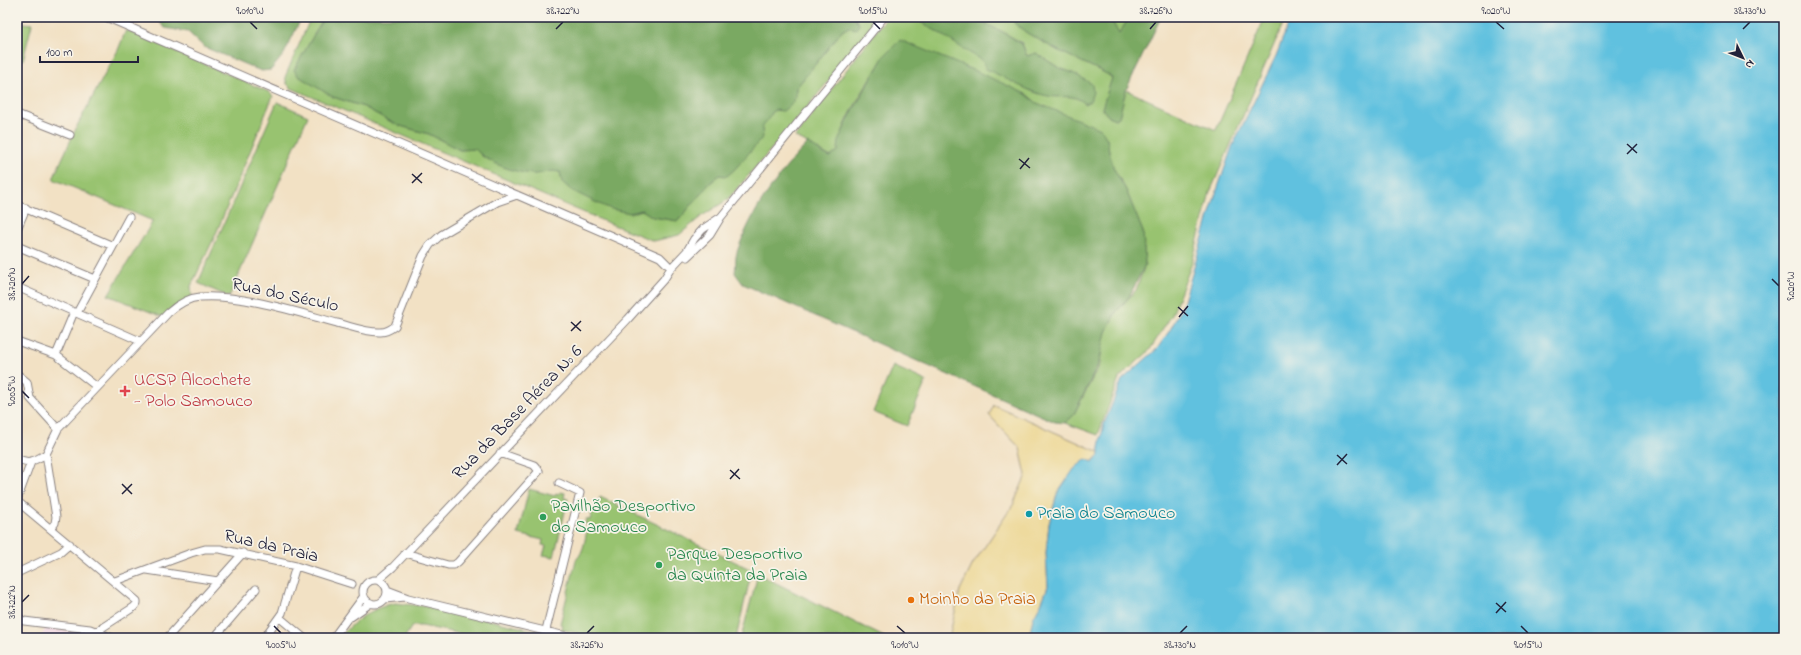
<svg xmlns="http://www.w3.org/2000/svg" width="1801" height="655" font-family="'Indie Flower',sans-serif">
<style>
.built{fill:#f1d0e2}
.green{fill:#98c370;stroke:#5d7256}
.forest{fill:#7aa962;stroke:#4e664e}
.sand{fill:#eeda9e;stroke:#887e6c}
.water{fill:#60c1df;stroke:#41728d}
.lines{fill:none;stroke-linecap:round;stroke-linejoin:round}
.street-casing{stroke:#8a8280;stroke-width:9}
.street{stroke:#fff;stroke-width:7}
.ticks{fill:none;stroke:#22223b;stroke-width:1.5}
.health-dot{fill:#e0444e;stroke:#f7f3e8;stroke-width:1.5}
.culture-dot{fill:#0f9aa8;stroke:#f7f3e8;stroke-width:1.5}
.leisure-dot{fill:#2e9e5b;stroke:#f7f3e8;stroke-width:1.5}
.food-dot{fill:#e8710a;stroke:#f7f3e8;stroke-width:1.5}
.labels{text-anchor:middle;dominant-baseline:central;stroke-width:3.5;stroke-linejoin:round;paint-order:stroke}
.street-label{font-size:18px;fill:#22223b;stroke:#f7f3e8}
.health-label{font-size:18px;fill:#be3a42;stroke:#f7f3e8;text-anchor:start}
.leisure-label{font-size:18px;fill:#27864d;stroke:#f7f3e8;text-anchor:start}
.culture-label{font-size:18px;fill:#0d838f;stroke:#f7f3e8;text-anchor:start}
.food-label{font-size:18px;fill:#c56008;stroke:#f7f3e8;text-anchor:start}
.neatline{fill:none;stroke:#22223b;stroke-width:1.5}
.ticks-label{font-size:10px;text-anchor:middle;fill:#22223b}
</style>
<rect width="100%" height="100%" fill="#f7f3e8"/>
<filter id="ink" filterUnits="userSpaceOnUse"><feTurbulence type="fractalNoise" baseFrequency=".025" numOctaves="2"/><feDisplacementMap in="SourceGraphic" scale="8" xChannelSelector="R" yChannelSelector="G"/><feConvolveMatrix kernelMatrix="1 2 1 2 8 2 1 2 1" color-interpolation-filters="sRGB"/></filter>
<filter id="wash" filterUnits="userSpaceOnUse"><feTurbulence type="fractalNoise" baseFrequency=".012" numOctaves="4" result="noise"/><feDisplacementMap in="SourceGraphic" scale="16" xChannelSelector="R" yChannelSelector="G"/><feGaussianBlur stdDeviation="0.9" result="paint"/><feColorMatrix in="noise" values="0 0 0 0 0 0 0 0 0 0 0 0 0 0 0 0 0 1.4 0 .05"/><feComposite in="paint" operator="in"/></filter>
<g filter="url(#wash)">
<rect width="100%" height="100%" fill="#f2e1c4"/>
<path class="built" d="M46,628L87,633L88,637L40,638Z"/>
<path class="green" d="M311,17H324L294,70L333,97L364,107L397,125L429,134L460,150L475,149L483,157L534,174L549,170L560,172L562,182L630,213L642,210L653,217L678,221L709,184L719,175L727,176L774,110L796,97V88L842,31L849,27L856,28L859,24L854,17H881L795,122L727,200L702,216L679,235L654,241L606,222L291,88L287,84L285,77Z
M887,17H922L919,21C941,33 961,47 982,59C994,67 1004,77 1017,83C1025,87 1034,90 1043,93C1059,100 1070,91 1086,103L1073,73L1059,68L1036,53L1027,56L1022,43L1003,32L970,17H1016L1014,23L1027,33L1057,50L1107,74L1112,78L1102,108L1108,116L1115,119L1119,117L1126,90L1216,130L1265,17H1286L1210,192L1192,263L1172,315L1149,351L1119,378L1098,435L1065,423L1073,416L1100,364L1102,346L1106,332L1116,312L1136,290L1145,265L1143,232L1126,190L1114,169L1110,157L1107,139L1037,103L1026,94L884,56C870,82 840,122 838,151L831,157L795,137Z
M1105,17H1127V21L1119,35L1113,23Z
M17,22L32,24L23,60L17,61Z
M126,30L269,92L273,96L215,236L191,286L192,299L163,317L108,295L153,221L53,179L78,124L118,50Z
M277,102L308,116L229,297L198,283Z
M893,366L926,381L907,426L873,412Z
M529,489L555,496L556,493L559,494L560,492L565,493L564,498L568,499L554,557L543,555L546,546L542,545L543,540L518,534Z
M600,497L752,570L736,638H596L564,630L561,632L563,625L560,624L576,560C585,551 585,537 588,525L585,524L586,519L590,520L592,512L598,508Z
M758,574L886,638H741Z
M395,603L438,608L566,638H481L422,626H412L405,637L388,638L370,635L366,638L340,637C355,620 372,608 395,603Z"/>
<path class="forest" d="M154,17H302L284,54L271,70L261,71L204,47L188,32L165,28Z
M324,17H854L859,24L856,29L849,27L842,31L796,88C796,100 792,104 783,111L774,110L762,128L763,137L734,170L727,176L719,175L709,184L678,221L653,217L642,210L630,213L611,209L595,202L571,190L562,182L560,172C545,169 543,175 532,174C512,172 488,163 475,149L460,150L429,134L397,125L364,107L333,97L298,76L294,70Z
M922,17H970L1003,32L1022,44L1027,56L1036,53L1059,68L1073,73L1092,84L1093,92L1090,101L1086,104C1071,92 1064,99 1048,96C1029,93 1005,77 986,69L982,60C960,48 941,33 919,21Z
M1016,17H1105L1113,23L1119,34L1127,21V17H1161L1126,90L1119,117L1115,119L1108,116L1102,108L1112,78L1107,74L1057,50L1027,33L1014,23Z
M900,40L980,73L1026,94L1037,103L1101,129L1107,139L1110,157L1114,169L1126,190L1143,232L1145,265L1129,297L1116,312L1106,332L1099,363L1073,416L1065,423L1055,422L752,288L743,284L735,273C736,266 735,258 737,252C751,211 779,173 808,143L821,152L830,157L838,151L839,139L852,112L884,56Z"/>
<path class="sand" d="M994,405L1099,452V455L1057,494L1049,524L1046,553L1048,586L1042,602L1033,619L1029,638H949L960,590L973,564L1013,505L1026,475L1020,448L989,415Z"/>
<path class="water" d="M1291,17H1784V638H1029L1033,618L1042,602L1048,586L1046,553L1049,524L1057,494L1074,469L1086,459L1093,462L1099,455V447L1104,424L1122,380L1157,349L1170,330L1182,308L1215,196L1232,147L1276,56Z"/>
</g>
<g filter="url(#ink)">
<g class="lines">
<defs>
<path id="street" d="M106,17L660,257L671,268
M17,114L70,135
M17,205L113,246
M17,229L26,208
M17,246L95,279
M687,257L710,235L721,217L884,17
M17,287L140,341
M77,313L129,217
M17,341L56,355L97,387
M56,355L74,312
M17,374L27,382L30,398L58,429
M46,454L56,517L55,523L51,528
M17,458C28,465 36,460 46,454L58,429L168,313C177,305 187,298 200,297C241,294 297,312 337,323C350,326 367,333 381,332C387,332 391,329 395,326L423,256L430,245L441,235L497,202L517,195
M17,500L31,462
M17,501L137,601V603L134,607L97,631L93,638
M405,553L448,565H454L458,562L539,471L534,465L500,453
M147,570L218,581
M17,573L61,552L70,544
M378,580L393,567L628,319L664,279L671,268L687,251L694,239L703,229L721,217
M363 592a12 12 0 1 1 24 0a12 12 0 1 1-24 0Z
M115,581L191,553L205,549H220L296,566L352,584
M387,590L408,598L574,638
M385,599L405,597
M17,617L24,621L90,629L112,638
M351,617L371,603
M280,618L304,638
M546,630L580,493L559,483
M17,633L21,638
M167,638L243,553
M214,638L256,589
M264,638L282,613L296,566
M333,638L364,596"/>
</defs>
<use href="#street" class="street-casing"/>
<use href="#street" class="street"/>
</g>
</g>
<path class="ticks" d="M250,22L257,29M873,22L880,29M1496,22L1504,29M556,29L563,22M1150,29L1156,22M1743,29L1750,22M1627,144L1637,153M1627,154L1637,144M1019,159L1030,168M1020,169L1029,158M412,174L422,183M412,183L422,173M1772,279L1779,286M22,284L29,276M1178,307L1188,316M1179,317L1188,306M571,322L581,331M571,331L581,321M22,391L29,398M1337,455L1347,464M1337,465L1347,454M730,470L740,479M730,479L739,469M122,484L132,494M122,494L132,484M22,602L29,595M1496,603L1506,612M1496,613L1506,602M274,626L281,633M897,626L905,633M1521,626L1528,633M587,633L594,626M1180,633L1187,626"/>
<path class="health-dot" d="M123 385h4v4h4v4h-4v4h-4v-4h-4v-4h4z"/>
<circle class="culture-dot" cx="1029" cy="514" r="4"/>
<g class="leisure-dot">
<circle cx="543" cy="517" r="4"/>
<circle cx="659" cy="565" r="4"/>
</g>
<circle class="food-dot" cx="911" cy="600" r="4"/>
<g class="labels">
<g class="street-label">
<text transform="translate(285 296) rotate(12)">Rua do Século</text>
<text transform="translate(518 413) rotate(-46)">Rua da Base Aérea Nº 6</text>
<text transform="translate(271 547) rotate(13)">Rua da Praia</text>
</g>
<g class="health-label">
<text x="134" y="381">UCSP Alcochete<tspan x="134" dy="21">- Polo Samouco</tspan></text>
</g>
<g class="leisure-label">
<text x="551" y="507">Pavilhão Desportivo<tspan x="551" dy="21">do Samouco</tspan></text>
<text x="667" y="555">Parque Desportivo<tspan x="667" dy="21">da Quinta da Praia</tspan></text>
</g>
<g class="culture-label">
<text x="1037" y="514">Praia do Samouco</text>
</g>
<g class="food-label">
<text x="919" y="600">Moinho da Praia</text>
</g>
</g>
<rect width="1801" height="655" fill="none" stroke="#f7f3e8" stroke-width="44"/>
<g transform="translate(1743 58) rotate(133)" stroke="#f7f3e8" stroke-width="3" paint-order="stroke">
<path d="M0-3L7 15L0 10L-7 15Z" fill="#22223b"/>
<text y="-6" font-size="11" font-weight="bold" text-anchor="middle" fill="#22223b">N</text>
</g>
<path d="M40 56v6h98v-6" fill="none" stroke="#22223b" stroke-width="2"/>
<text x="46" y="56" font-size="12" fill="#22223b" stroke="#f7f3e8" stroke-width="3" paint-order="stroke">100 m</text>
<rect x="22" y="22" width="1757" height="611" class="neatline"/>
<g class="ticks-label">
<text x="250" y="14">9.010°W</text>
<text x="563" y="14">38.722°N</text>
<text x="873" y="14">9.015°W</text>
<text x="1156" y="14">38.726°N</text>
<text x="1496" y="14">9.020°W</text>
<text x="1750" y="14">38.730°N</text>
<text transform="translate(11 284) rotate(-90)" y="4">38.720°N</text>
<text transform="translate(1790 286) rotate(-90)" y="4">9.020°W</text>
<text transform="translate(11 391) rotate(-90)" y="4">9.005°W</text>
<text transform="translate(11 602) rotate(-90)" y="4">38.722°N</text>
<text x="281" y="648">9.005°W</text>
<text x="587" y="648">38.726°N</text>
<text x="905" y="648">9.010°W</text>
<text x="1180" y="648">38.730°N</text>
<text x="1528" y="648">9.015°W</text>
</g>
</svg>
